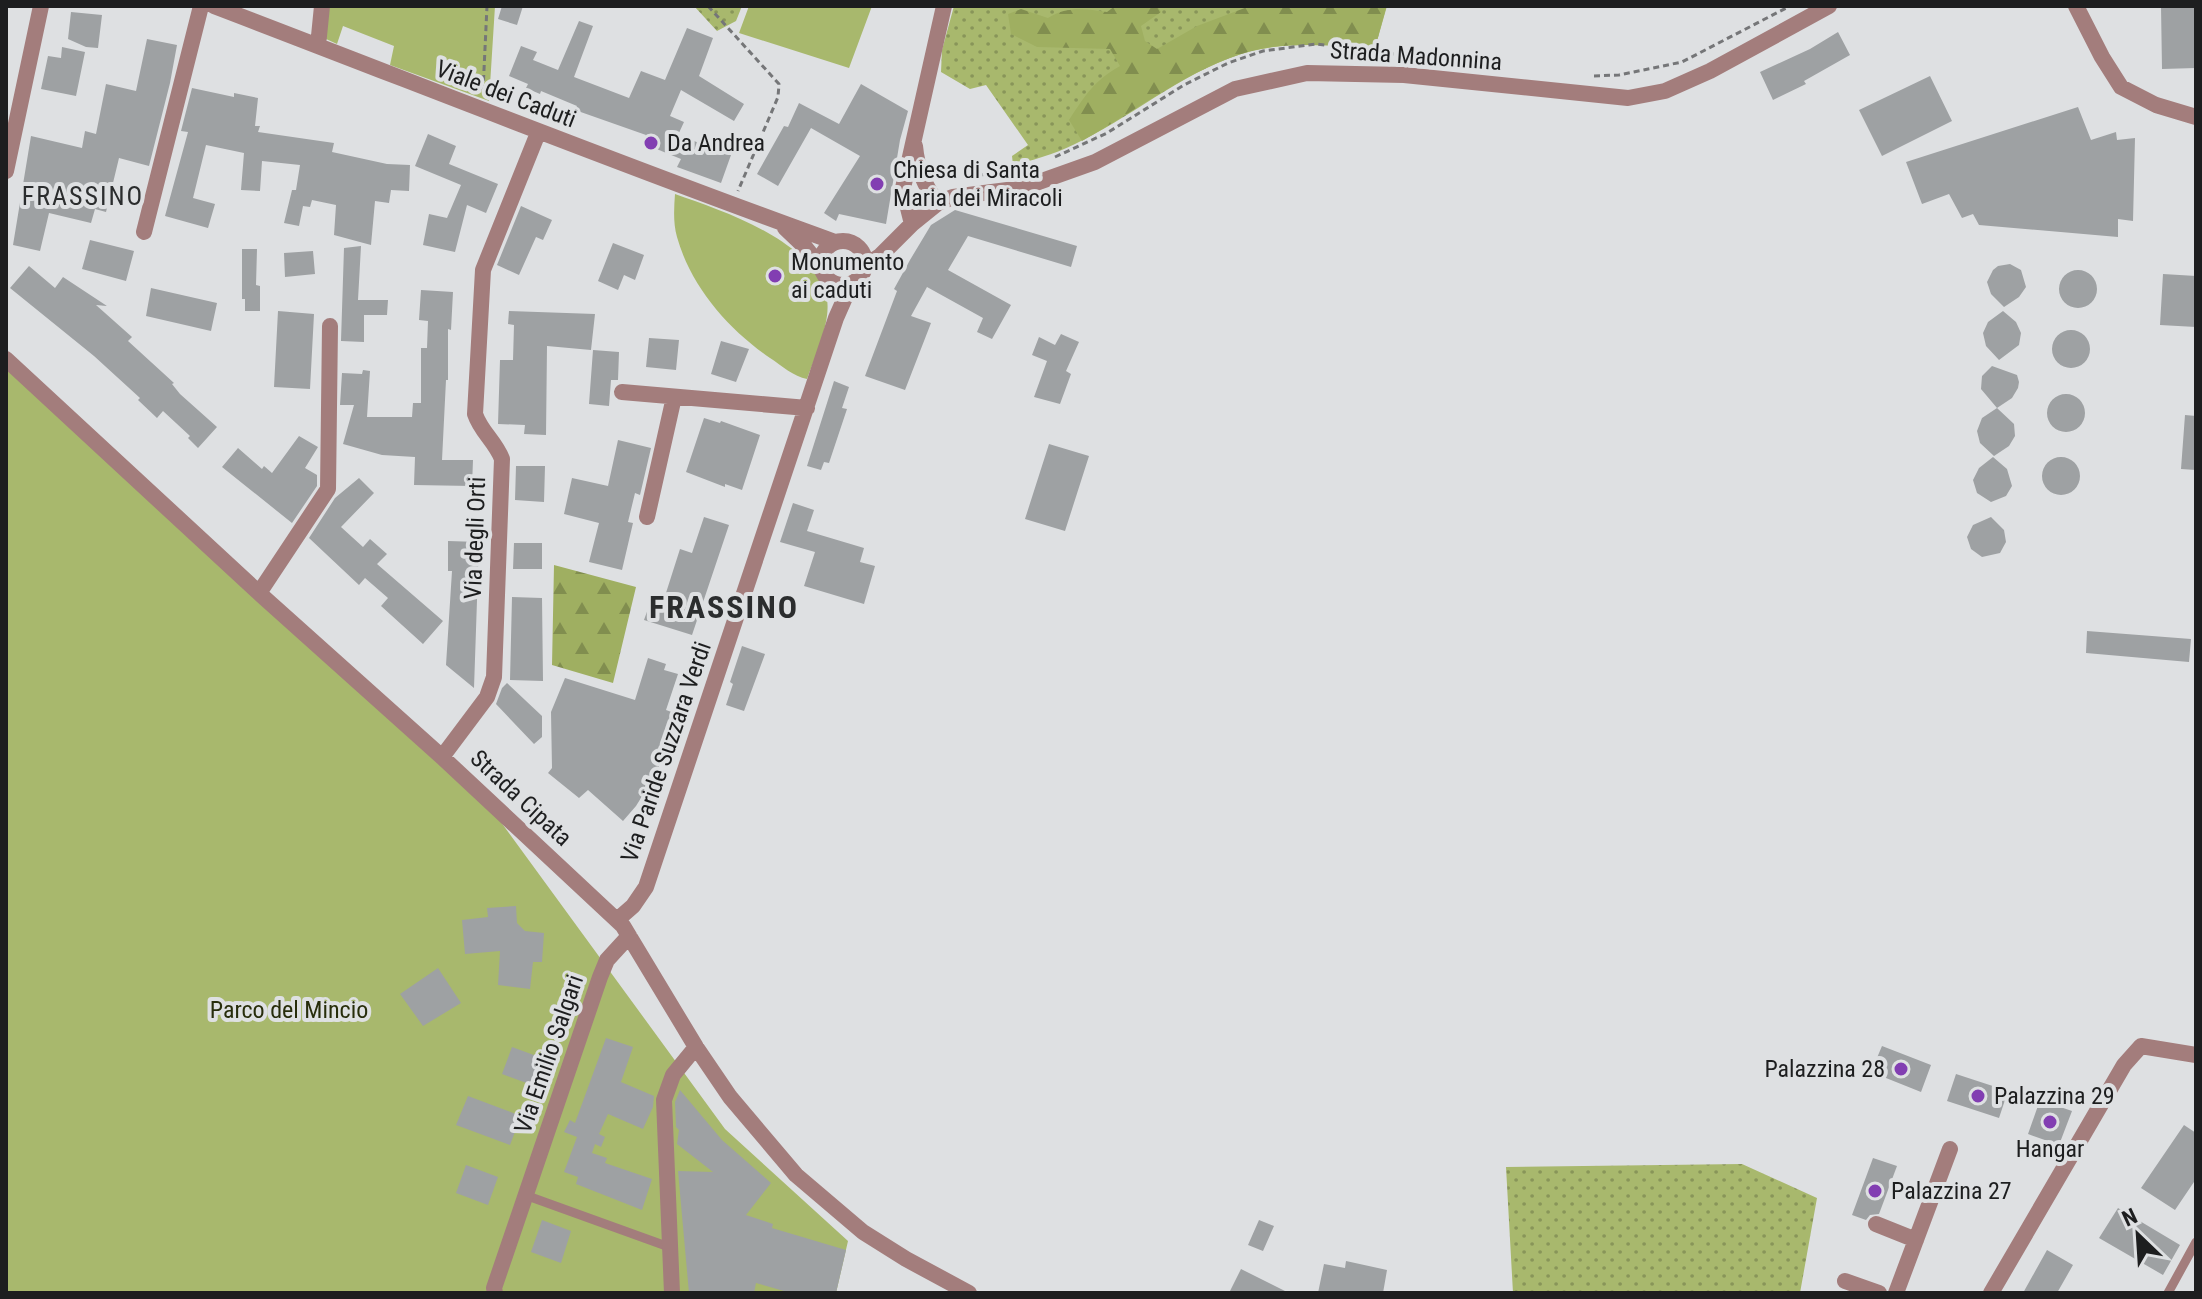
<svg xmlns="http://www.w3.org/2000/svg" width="2202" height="1299" font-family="'Roboto Condensed',sans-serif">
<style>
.grass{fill:url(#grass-dots)}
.forest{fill:url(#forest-firs)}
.park{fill:#a8b86d}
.building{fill:#9ea1a3}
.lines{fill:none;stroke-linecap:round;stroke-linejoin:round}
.path{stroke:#757678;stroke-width:3;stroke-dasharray:6 4;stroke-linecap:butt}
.lane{stroke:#a37d7c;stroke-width:9}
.street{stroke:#a37d7c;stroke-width:16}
.poi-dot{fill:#823eb2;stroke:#dee0e2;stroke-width:3}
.labels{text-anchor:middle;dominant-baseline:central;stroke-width:8;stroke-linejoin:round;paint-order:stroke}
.street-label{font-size:24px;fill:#1d1e1f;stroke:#dee0e2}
.poi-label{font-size:24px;fill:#1d1e1f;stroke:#dee0e2;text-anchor:start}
.park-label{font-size:24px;fill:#272d0b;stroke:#dee0e2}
.neighbourhood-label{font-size:26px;letter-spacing:2px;fill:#2b2d2e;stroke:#dee0e2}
.district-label{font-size:32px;font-weight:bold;letter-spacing:2px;fill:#2b2d2e;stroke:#dee0e2}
</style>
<defs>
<pattern id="grass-dots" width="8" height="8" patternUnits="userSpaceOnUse" patternTransform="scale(2)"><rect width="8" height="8" fill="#a8b86d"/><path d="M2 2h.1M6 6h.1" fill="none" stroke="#889559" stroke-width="1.8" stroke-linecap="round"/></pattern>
<pattern id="forest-firs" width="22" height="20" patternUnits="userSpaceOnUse" patternTransform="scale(2)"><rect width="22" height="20" fill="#9faf61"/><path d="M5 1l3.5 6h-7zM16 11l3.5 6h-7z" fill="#818e4f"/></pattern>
</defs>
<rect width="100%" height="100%" fill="#dee0e2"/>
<path class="grass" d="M694,6H742L736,21L717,31Z
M954,6H1387L1375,48C1335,46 1291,41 1252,51C1190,67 1139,112 1083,140C1061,152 1038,159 1013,165L1012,156L1028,145L986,85L970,89L941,72L942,50Z
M1742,1164L1817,1198L1800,1293H1513L1506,1167Z"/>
<path class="forest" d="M1115,6H1158L1161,12L1141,26L1145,41L1157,49L1197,26L1250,6L1386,8L1375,48C1335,46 1291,41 1251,51C1190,68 1136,111 1082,141L1069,120C1086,94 1094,81 1120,66L1110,49L1037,47L1011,34L1008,14L1021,9L1048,18C1067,6 1085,9 1107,12Z
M554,565L636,587L613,683L552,665Z"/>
<path class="park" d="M329,6H495L489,101L390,65L394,46L343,26L337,44L324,38Z
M749,6H872L849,68L739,33Z
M675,194C723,211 810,239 826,295C833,318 815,357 807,379C794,377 781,365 770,358C728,329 691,287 677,237C673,223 674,208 675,194Z
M6,357L479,792L725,1129L848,1241L836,1293H6Z"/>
<path class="building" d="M502,6H523L517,25L498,19Z
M2161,6H2196V68L2162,69Z
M71,12L102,15L98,48L86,47L68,39Z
M579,21L593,26L574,77L629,98L641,71L665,80L687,28L713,38L699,76L744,104L734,121L681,90L670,116L684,122L678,135L731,155L721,183L677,167L681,159L642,143L646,135L575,110L577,106L541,91L540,94L526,88L528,84L509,76L521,46L537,52L533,60L558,70Z
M1838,32L1850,55L1804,81L1806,84L1773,100L1760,72L1810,49Z
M147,39L177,45L170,83L149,166L119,158L106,212L95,209L91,223L49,213L40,251L13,245L31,136L82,148L85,131L96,134L106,84L136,91Z
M62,47L85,52L76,96L41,89L48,56L61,58Z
M1930,76L1952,121L1882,156L1859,110Z
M861,84L908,111L900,140L886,224L839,214L836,221L824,213L860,156L811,128L778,186L757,174L784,126L788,127L799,103L839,124Z
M192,88L234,97V93L258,98L255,126H260L258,132L334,143L332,152L387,164L410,165L409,191L391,190L389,203L375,201L371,245L334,235L336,205L312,200L310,207L303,206L299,226L284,223L292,190H296L300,165L262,161L260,191L241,190L244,153L206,145L193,198L215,204L208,228L165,216L188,132L181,131Z
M2078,107L2091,140L2116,132L2117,140L2135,138L2133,221L2118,219V237L1979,225L1973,214L1962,218L1949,194L1922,204L1906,162Z
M428,134L456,146L449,164L498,184L486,213L467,205L455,252L423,245L429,214L447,218L461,185L415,166Z
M521,206L552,220L543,240L536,237L519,275L497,265Z
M955,210L1077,246L1071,267L968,236L948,270L1011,305L992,339L977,332L983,318L927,287L911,316L931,323L905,390L865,376L897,291L894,289L910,260L931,225Z
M90,240L134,251L126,281L82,269Z
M613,243L644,255L635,280L624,275L618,290L598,281Z
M361,246L358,300H388L387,315H364V342L341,341L344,248Z
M242,249H257L256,285L260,286V311H245V299H242Z
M313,251L315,274L285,277L284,253Z
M2010,264L2021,270L2026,287L2019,297L2004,307L1991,294L1987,282L1993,270L1998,266Z
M29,266L55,288L63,277L107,306L96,305L132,337L128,341L174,383L172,384L180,394L217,427L198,448L188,438L190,436L163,411L157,418L138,400L140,398L94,356L10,288Z
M2059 289a19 19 0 1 1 38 0a19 19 0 1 1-38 0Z
M2163,274L2196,276V327L2160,325Z
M151,288L217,303L211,331L146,316Z
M421,290L453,292L451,330L448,329V380H446L442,460H473L472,486L414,485L415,457L382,455L343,444L354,405H340L342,373L362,374L363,370L370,371L367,417H412L413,403H421V348H427L428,321L419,320Z
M278,311L314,314L310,389L274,387Z
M509,311L595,314L591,350L547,346L546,435L524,434L525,425L498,424L500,360H513L514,325L508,324Z
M2003,311L2016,322L2021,333L2019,345L1999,360L1986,346L1983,333L1988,322Z
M2052 349a19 19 0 1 1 38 0a19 19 0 1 1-38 0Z
M1061,334L1079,342L1066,371L1071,374L1060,404L1034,397L1047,361L1032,355L1039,337L1055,345Z
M649,338L679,340L676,370L646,367Z
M721,341L749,349L736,382L711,374Z
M593,350L619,352L618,380H611L609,406L589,404Z
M1992,366L2017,375L2019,382L2018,388L2012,398L1997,408L2014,424L2015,436L2009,446L1994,456L1980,443L1977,431L1982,418L1997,408L1981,389L1982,376Z
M834,381L849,387L842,408L847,409L829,463L824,462L821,470L807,466Z
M2047 413a19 19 0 1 1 38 0a19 19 0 1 1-38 0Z
M2185,415L2196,416V470L2181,469Z
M704,418L720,423L721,421L760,435L742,490L725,484V487L686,472Z
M299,436L318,447L305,468L317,475V486L292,523L222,467L238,448L262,469L264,466L272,473Z
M618,440L651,448L640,495L635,493L628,522L633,523L622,570L589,562L599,523L564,514L572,478L608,486Z
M1049,444L1089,456L1065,531L1025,519Z
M2042 476a19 19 0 1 1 38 0a19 19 0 1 1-38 0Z
M1993,457L2007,469L2012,486L2006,496L1991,502L1977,493L1973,480L1979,468Z
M516,466H545L544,502L515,500Z
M359,478L374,493L341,527L363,547L370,539L387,554L377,564L443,621L423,644L381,606L388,598L365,578L359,585L309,538L335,498Z
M793,503L814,510L807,531L864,548L860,562L875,566L864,604L804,586L815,552L780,542Z
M704,517L729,525L692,635L644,620L654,592L665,596L680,549L692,553Z
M1991,517L2004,530L2006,542L2000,553L1982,557L1971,549L1967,537L1973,525Z
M448,541L479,542L474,688L446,665L452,571H448Z
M514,543H542V569H513Z
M512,597L542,598L543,681L510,680Z
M2087,631L2191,639L2189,662L2086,653Z
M742,646L765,654L744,711L726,705L733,684L730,682Z
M648,658L666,664L664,670L678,674L666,710L677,714L657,772L636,806L623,821L588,790L579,798L548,773L552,768L551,712L565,678L635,700Z
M507,683L542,716V737L534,744L496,704L502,688Z
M516,906L517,923L525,931L544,933L542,962H533L530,989L498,985L500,951L465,954L462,920L488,917L487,908Z
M438,968L461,1003L423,1026L400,994Z
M606,1038L633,1047L621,1082L654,1096L653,1107L643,1129L608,1114L599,1134L605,1137L601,1147L595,1144L592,1153L607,1158L605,1163L652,1179L642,1210L576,1184L578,1177L564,1172L577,1137L564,1132L570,1120L575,1123Z
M1882,1046L1931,1065L1921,1092L1871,1072Z
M512,1047L542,1058L532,1085L502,1074Z
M1956,1074L2008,1091L1999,1118L1947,1101Z
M680,1090L722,1140L771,1183L746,1215L773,1224L772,1228L846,1250L836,1293H791L756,1283L754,1293H689L678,1171L713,1172L677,1144L679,1130L676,1127L675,1102Z
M468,1096L521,1116L510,1145L456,1125Z
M2040,1100L2072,1111L2059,1145L2028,1134Z
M2184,1125L2196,1133V1179L2175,1210L2141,1188Z
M1873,1158L1897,1166L1879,1214L1870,1215L1866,1220L1852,1215Z
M466,1165L498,1177L488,1205L456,1193Z
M2118,1208L2180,1245L2163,1275L2099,1238Z
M542,1220L571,1231L561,1263L531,1252Z
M1259,1220L1274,1226L1263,1251L1248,1245Z
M2047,1250L2073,1265L2057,1293H2023Z
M1346,1261L1387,1270L1383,1293H1318L1324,1264L1345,1268Z
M1241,1269L1289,1293H1229Z"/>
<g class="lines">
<path class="path" d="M708,6L779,84L778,97L738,191
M1594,76L1619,75L1682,62L1790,6
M483,91L487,6
M1055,157L1107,133L1184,85L1228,63L1263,51L1316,44L1447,61
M981,175L1025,167"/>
<path class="lane" d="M525,1195L669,1247
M2168,1293L2196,1242"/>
<path class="street" d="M214,6C421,85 626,167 835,242
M2076,6L2102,57L2121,87L2156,105L2196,117
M318,46L322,6
M915,146C917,168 924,186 938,203
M6,171L41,6
M912,224L903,188L944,6
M785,228L805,247L821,267
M144,232L201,6
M821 263a22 22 0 1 1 44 0a22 22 0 1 1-44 0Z
M865,266L880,256L912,224L938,203L953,197L1022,188L1095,162L1235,89L1307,73L1404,75L1628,98L1665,91L1710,71L1829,6
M6,359L259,593L442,757L623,926L696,1047L730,1097L796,1175L863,1232L906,1259L969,1293
M622,392L807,408
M647,517L674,397
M259,593L328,489L330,326
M442,757L487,697L494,677L502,459C495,441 481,432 475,414L483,270L538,133
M617,920L633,906L646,887L836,318L851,284
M1876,1224L1916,1240
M1845,1281L1879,1293
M495,1293L494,1288L600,977L607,960L629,936
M672,1293L664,1100L673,1075L696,1047
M1896,1293L1950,1149
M1991,1293L2124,1065L2141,1046L2196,1055"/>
</g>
<g class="poi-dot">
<circle cx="651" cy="143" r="8"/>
<circle cx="877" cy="184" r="8"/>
<circle cx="775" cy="276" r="8"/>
<circle cx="1901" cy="1069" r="8"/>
<circle cx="1978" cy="1096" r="8"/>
<circle cx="2050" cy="1122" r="8"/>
<circle cx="1875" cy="1191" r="8"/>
</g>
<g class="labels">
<g class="street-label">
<text transform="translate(1416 56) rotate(4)">Strada Madonnina</text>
<text transform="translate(506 94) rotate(21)">Viale dei Caduti</text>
<text transform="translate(475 538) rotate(-88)">Via degli Orti</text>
<text transform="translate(666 752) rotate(-71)">Via Paride Suzzara Verdi</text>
<text transform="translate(521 798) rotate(43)">Strada Cipata</text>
<text transform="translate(549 1054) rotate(-71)">Via Emilio Salgari</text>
</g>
<g class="poi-label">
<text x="667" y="143">Da Andrea</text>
<text x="893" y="170">Chiesa di Santa<tspan x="893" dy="28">Maria dei Miracoli</tspan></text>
<text x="791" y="262">Monumento<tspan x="791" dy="28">ai caduti</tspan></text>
<text x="1885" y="1069" text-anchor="end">Palazzina 28</text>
<text x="1994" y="1096">Palazzina 29</text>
<text x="2050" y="1149" text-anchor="middle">Hangar</text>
<text x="1891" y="1191">Palazzina 27</text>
</g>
<g class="park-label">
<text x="289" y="1010">Parco del Mincio</text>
</g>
<g class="neighbourhood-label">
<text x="83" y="196">FRASSINO</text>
</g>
<g class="district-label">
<text x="724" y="607">FRASSINO</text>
</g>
</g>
<rect width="2202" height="1299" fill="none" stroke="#1d1e1f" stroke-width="16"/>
<g transform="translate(2138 1235) rotate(335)" stroke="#dee0e2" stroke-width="6" paint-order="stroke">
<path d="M0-6L14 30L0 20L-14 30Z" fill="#1d1e1f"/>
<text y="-12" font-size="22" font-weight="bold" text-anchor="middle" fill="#1d1e1f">N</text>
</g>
</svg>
